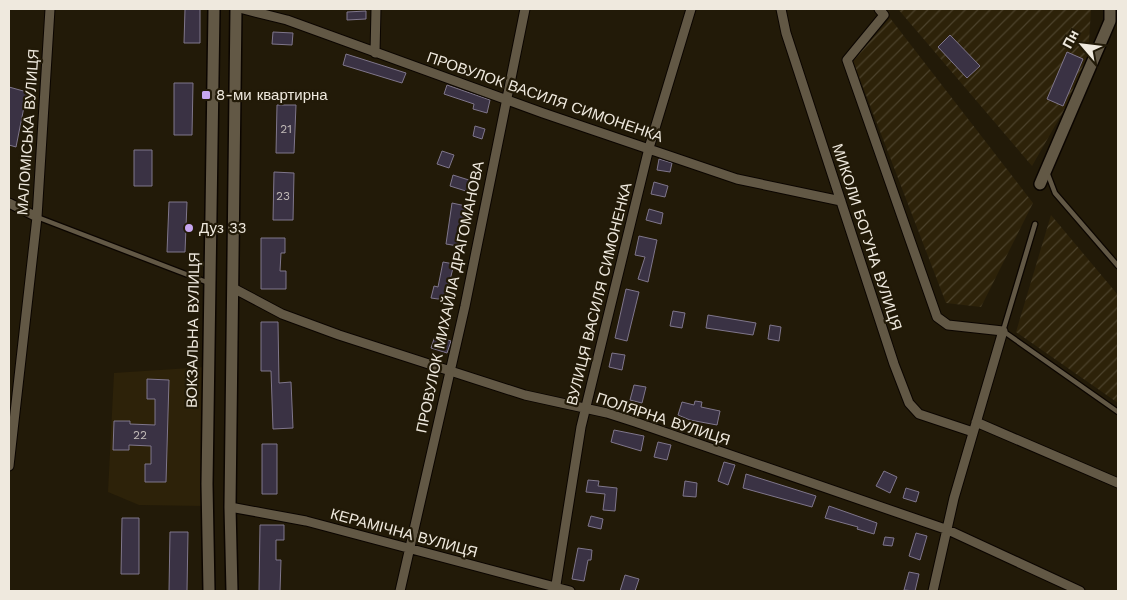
<svg xmlns="http://www.w3.org/2000/svg" width="1127" height="600" font-family="'Work Sans',sans-serif">
<style>
.built{fill:#2d2209}
.industrial{fill:url(#industrial-furrows)}
.building{fill:#3a3244;stroke:#7f768b}
.lines{fill:none;stroke-linecap:round;stroke-linejoin:round}
.service-casing{stroke:#0b0500;stroke-width:7}
.minor-casing{stroke:#0b0500;stroke-width:11}
.tertiary-casing{stroke:#0b0500;stroke-width:14}
.service{stroke:#625845;stroke-width:4.5}
.minor{stroke:#625845;stroke-width:9}
.tertiary{stroke:#625845;stroke-width:11}
.poi-dot{fill:#c7a6ef;stroke:#221a08;stroke-width:2}
.labels{text-anchor:middle;dominant-baseline:central;stroke-width:4.5;stroke-linejoin:round;paint-order:stroke}
.number-label{font-size:12px;fill:#c2bbb8}
.poi-label{font-size:15px;fill:#efe9de;stroke:#221a08;text-anchor:start}
.street-label{font-size:15px;fill:#efe9de;stroke:#221a08}
</style>
<defs>
<pattern id="industrial-furrows" width="10" height="10" patternUnits="userSpaceOnUse" patternTransform="scale(1.25)"><rect width="10" height="10" fill="#2d2209"/><path d="M-1 1l2-2M0 10L10 0M9 11l2-2" fill="none" stroke="#4c422c"/></pattern>
</defs>
<rect width="100%" height="100%" fill="#221a08"/>
<path class="built" d="M205,367L203,506L139,505L108,492L114,373Z"/>
<path class="industrial" d="M898,9H1091L1088,58L1071,98L1032,166Z
M890,18L1033,203L981,307L946,303L853,61Z
M1051,215L1118,295V403L1016,332Z"/>
<path class="building" d="M185,9H200V43H184Z
M366,11V19L347,20V12Z
M273,32L293,33L292,45L272,44Z
M950,35L980,66L967,78L938,47Z
M1067,52L1083,59L1063,106L1047,99Z
M346,54L406,73L402,83L343,65Z
M174,83H193L192,135H174Z
M447,85L490,100L487,113L473,109L474,104L444,94Z
M9,87L27,92L16,147L9,145Z
M277,105H296L294,153H276Z
M475,126L485,129L482,139L473,136Z
M134,150H152V186H134Z
M442,151L454,155L449,168L437,164Z
M659,159L672,163L670,172L657,170Z
M274,172L294,173L293,220H273Z
M453,175L472,181L469,192L450,186Z
M654,182L668,186L665,197L651,194Z
M169,202H187L185,252H167Z
M452,203L466,206L458,246L446,244Z
M649,209L663,213L661,224L646,220Z
M639,236L657,240L648,282L638,279L645,257L635,255Z
M261,238H285V253H281L280,271H286V289H261Z
M443,262L454,264L445,300L431,298L434,286L438,287Z
M626,289L639,292L627,341L615,338Z
M673,311L685,313L682,328L670,326Z
M708,315L756,323L753,335L706,328Z
M261,322H278L279,383L291,382L293,428L273,429L271,371H261Z
M770,325L781,327L779,341L768,339Z
M435,336L451,341L447,353L431,348Z
M612,353L625,355L622,370L609,367Z
M147,379L169,380L166,482H145V464H151V446L129,445V450H113L114,421H130V424L155,425V399H147Z
M634,385L646,387L642,403L630,400Z
M695,401L702,402L701,407L720,411L717,425L690,420L678,415L682,402L694,405Z
M614,430L644,436L641,451L611,442Z
M658,442L671,445L667,460L654,457Z
M262,444H277V494H262Z
M724,462L735,465L728,485L718,481Z
M884,471L897,477L890,493L876,486Z
M746,474L816,496L812,507L743,488Z
M588,480L599,481L598,486L617,488L615,511L603,510L605,494L586,492Z
M685,481L697,483L696,497L683,496Z
M906,488L919,492L916,502L903,498Z
M829,506L877,523L874,534L857,529L858,527L825,518Z
M591,516L603,519L601,529L588,526Z
M122,518H139V574H121Z
M260,525H284V540H276V560H281L280,591H259Z
M170,532H188L187,591H169Z
M916,533L927,536L920,560L909,556Z
M885,537L894,538L892,546L883,545Z
M578,548L592,550L591,560H588L584,581L572,579Z
M909,572L919,574L915,591L904,590Z
M625,575L639,579L635,591H620Z"/>
<g class="lines">
<defs>
<path id="service" d="M1047,172L1055,193L1118,266
M37,217L209,283
M1035,224L1003,331L1118,412"/>
<path id="minor" d="M243,9L287,20L543,113L737,179L841,201
M781,9L786,33L894,364L909,403L919,414L973,432
M879,9L884,15L847,60L937,317L948,325L1003,331L954,498L933,591
M375,53L376,9
M9,203L37,217
M233,288L282,314L339,335L525,395L607,413L635,422L948,530L1080,591
M976,422L1118,483
M9,466L37,217L50,9
M230,507L306,521L570,591
M400,591L465,306L525,9
M555,591L581,427L649,148L691,9"/>
<path id="tertiary" d="M1040,184L1110,21V9
M209,591L207,484L214,9
M232,591L230,507L236,9"/>
</defs>
<use href="#service" class="service-casing"/>
<use href="#minor" class="minor-casing"/>
<use href="#tertiary" class="tertiary-casing"/>
<use href="#service" class="service"/>
<use href="#minor" class="minor"/>
<use href="#tertiary" class="tertiary"/>
</g>
<g class="poi-dot">
<rect x="201" y="90" width="10" height="10" rx="2.5"/>
<circle cx="189" cy="228" r="5"/>
</g>
<g class="labels">
<g class="number-label">
<text x="286" y="129">21</text>
<text x="283" y="196">23</text>
<text x="140" y="435">22</text>
</g>
<g class="poi-label">
<text x="216" y="95">8-ми квартирна</text>
<text x="199" y="228">Дуз 33</text>
</g>
<g class="street-label">
<text transform="translate(545 97) rotate(19)">ПРОВУЛОК ВАСИЛЯ СИМОНЕНКА</text>
<text transform="translate(28 132) rotate(-86)">МАЛОМІСЬКА ВУЛИЦЯ</text>
<text transform="translate(867 237) rotate(72)">МИКОЛИ БОГУНА ВУЛИЦЯ</text>
<text transform="translate(599 294) rotate(-76)">ВУЛИЦЯ ВАСИЛЯ СИМОНЕНКА</text>
<text transform="translate(450 297) rotate(-78)">ПРОВУЛОК МИХАЙЛА ДРАГОМАНОВА</text>
<text transform="translate(193 330) rotate(-89)">ВОКЗАЛЬНА ВУЛИЦЯ</text>
<text transform="translate(663 419) rotate(18)">ПОЛЯРНА ВУЛИЦЯ</text>
<text transform="translate(404 533) rotate(15)">КЕРАМІЧНА ВУЛИЦЯ</text>
</g>
</g>
<rect width="1127" height="600" fill="none" stroke="#efe9de" stroke-width="20"/>
<g transform="translate(1082 45) rotate(298)" stroke="#221a08" stroke-width="4" paint-order="stroke">
<path d="M0-4L9 19L0 12L-9 19Z" fill="#efe9de"/>
<text y="-8" font-size="14" font-weight="bold" text-anchor="middle" fill="#efe9de">Пн</text>
</g>
</svg>
